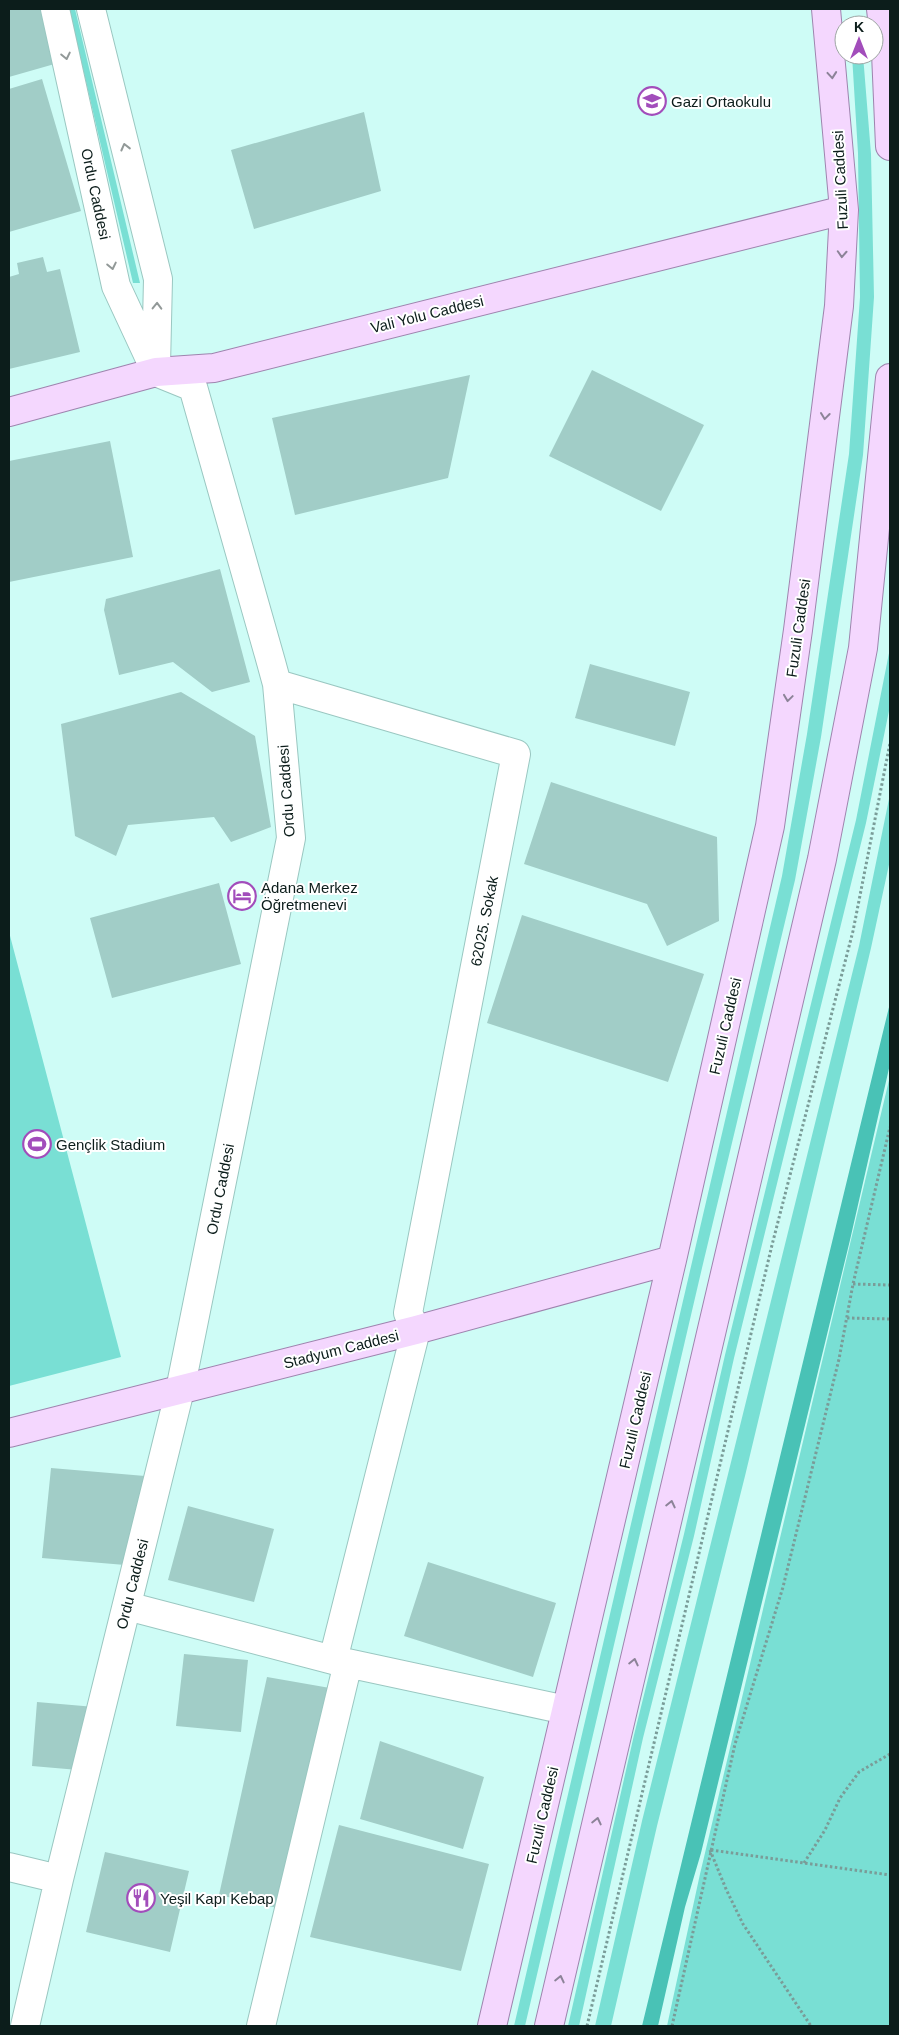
<svg xmlns="http://www.w3.org/2000/svg" width="899" height="2035" font-family="Arial,sans-serif">
<style>
.green{fill:#79dfd4}
.water{fill:#49c2b6}
.building{fill:#a1cdc7}
.lines{fill:none;stroke-linecap:round;stroke-linejoin:round}
.minor-casing{stroke:#9ac7c1;stroke-width:30}
.major-casing{stroke:#9e84ae;stroke-width:30}
.path{stroke:#7a9c98;stroke-width:3;stroke-dasharray:2.5 2.5;stroke-linecap:butt}
.minor{stroke:#fff;stroke-width:28}
.major{stroke:#f4d7fe;stroke-width:28}
.oneway{stroke:#929998}
.oneway2{stroke:#8c8398}
.labels{text-anchor:middle;dominant-baseline:central;stroke-width:4;stroke-linejoin:round;paint-order:stroke}
.poi-label{font-size:15px;fill:#0c1d1b;stroke:#fff;text-anchor:start}
.street-label{font-size:15px;fill:#0c1d1b;stroke:#fff}
</style>
<rect width="100%" height="100%" fill="#cefcf6"/>
<path class="green" d="M69,9H75L140,283H133Z
M852,55H863L871,154L874,297L863,455L821,737L795,880L702,1268L525,2026H514L782,876L807,734L849,454L860,297L858,153Z
M890,648V706L866,823L734,1358L694,1536L643,1738L579,2026H568L634,1735L684,1534L725,1355L856,820Z
M890,794V860L871,948L745,1476L657,1826L611,2026H595L642,1821L859,946Z
M9,932L121,1357L9,1386Z
M890,1076V2026H667L700,1874Z"/>
<path class="water" d="M890,1003V1064L850,1240L701,1853L685,1907L658,2026H642Z"/>
<path class="building" d="M9,9H43L58,63L9,77Z
M42,79L81,211L9,232V89Z
M364,112L381,191L254,229L231,150Z
M43,257L47,272L60,269L80,352L9,369V277L19,274L17,263Z
M592,370L704,425L661,511L549,456Z
M470,375L448,478L295,515L272,418Z
M110,441L133,557L9,582V461Z
M220,569L250,682L212,692L173,662L119,675L104,610L106,599Z
M590,664L690,692L675,746L575,718Z
M181,692L255,736L271,827L231,842L214,817L128,825L116,856L75,836L61,724Z
M551,782L717,837L719,921L667,946L647,904L524,864Z
M219,883L241,964L112,998L90,918Z
M522,915L704,974L668,1082L487,1023Z
M51,1468L145,1476L137,1566L42,1558Z
M188,1506L274,1529L254,1602L168,1580Z
M428,1562L556,1603L533,1677L404,1636Z
M184,1654L248,1660L241,1732L176,1726Z
M267,1677L330,1688L282,1909L219,1895Z
M37,1702L95,1707L90,1771L32,1766Z
M380,1741L484,1777L463,1849L360,1819Z
M339,1825L489,1864L461,1971L310,1937Z
M105,1852L189,1871L170,1952L86,1932Z"/>
<g class="lines">
<defs>
<path id="minor" d="M91,9L158,279L156,366
M277,684L516,754L408,1313L416,1330L333,1660
M127,1606L333,1660L566,1710
M9,1867L59,1879
M25,2026L59,1879L180,1390L291,838L277,684L271,662L193,387L156,372L116,286L55,9
M261,2026L348,1663"/>
<path id="major" d="M881,9L886,53L890,146
M9,412L156,372L214,368L844,210
M9,1433L416,1330L672,1260
M492,2026L672,1260L770,826L798,630L839,306L844,210L826,9
M549,2026L822,859L863,648L890,378"/>
</defs>
<use href="#minor" class="minor-casing"/>
<use href="#major" class="major-casing"/>
<path class="path" d="M853,1284L890,1285
M847,1318L890,1319
M710,1850L726,1889L743,1924L811,2026
M711,1850L890,1875
M804,1863L825,1830L840,1798L859,1772L890,1754
M587,2026L772,1245L853,931L890,743
M672,2026L735,1744L783,1587L839,1359L853,1284L890,1127"/>
<use href="#minor" class="minor"/>
<use href="#major" class="major"/>
</g>
<defs><path id="oneway-chevron" d="M-2-3.5L2.5 0L-2 3.5" fill="none" stroke-width="1.6" stroke-linecap="round" stroke-linejoin="round" transform="scale(1.25)"/></defs>
<g class="oneway">
<use href="#oneway-chevron" transform="translate(66 56) rotate(78)"/>
<use href="#oneway-chevron" transform="translate(125 147) rotate(-104)"/>
<use href="#oneway-chevron" transform="translate(112 266) rotate(78)"/>
<use href="#oneway-chevron" transform="translate(157 306) rotate(-89)"/>
</g>
<g class="oneway2">
<use href="#oneway-chevron" transform="translate(832 75) rotate(85)"/>
<use href="#oneway-chevron" transform="translate(842 254) rotate(93)"/>
<use href="#oneway-chevron" transform="translate(825 416) rotate(97)"/>
<use href="#oneway-chevron" transform="translate(788 698) rotate(98)"/>
<use href="#oneway-chevron" transform="translate(671 1504) rotate(-77)"/>
<use href="#oneway-chevron" transform="translate(634 1662) rotate(-77)"/>
<use href="#oneway-chevron" transform="translate(597 1821) rotate(-77)"/>
<use href="#oneway-chevron" transform="translate(560 1979) rotate(-77)"/>
</g>
<defs>
<symbol id="school-ring" viewBox="-11 -11 22 22"><circle r="9.5" fill="#fff" stroke="#a24dbb" stroke-width="1.5"/><path d="M0-5L7-2L0 1L-7-2ZM-4 1L0 2.5L4 1V4Q0 6-4 4Z" fill="#a24dbb"/></symbol>
<symbol id="hotel-ring" viewBox="-11 -11 22 22"><circle r="9.5" fill="#fff" stroke="#a24dbb" stroke-width="1.5"/><path d="M-6-4.5h1.5V1H6V5H4.5V3h-9V5H-6ZM-4 0a1.8 1.8 0 1 1 3.6 0ZM.5 0V-2.5h3Q6-2.5 6 0Z" fill="#a24dbb"/></symbol>
<symbol id="stadium-ring" viewBox="-11 -11 22 22"><circle r="9.5" fill="#fff" stroke="#a24dbb" stroke-width="1.5"/><path d="M0-5a6.5 5 0 1 0 0 10a6.5 5 0 1 0 0-10ZM-3.5-1.8h7v3.6h-7Z" fill="#a24dbb"/></symbol>
<symbol id="restaurant-ring" viewBox="-11 -11 22 22"><circle r="9.5" fill="#fff" stroke="#a24dbb" stroke-width="1.5"/><path d="M-5-6h1v4h1v-4h1v4h1v-4h1v5L-1.5 .5V6h-2V.5L-5-1ZM5-6V6H3V1.5H1.5Q1.5-4 5-6Z" fill="#a24dbb"/></symbol>
</defs>
<g fill-rule="evenodd">
<use href="#school-ring" x="636" y="85" width="32" height="32"/>
<use href="#hotel-ring" x="226" y="880" width="32" height="32"/>
<use href="#stadium-ring" x="21" y="1128" width="32" height="32"/>
<use href="#restaurant-ring" x="125" y="1882" width="32" height="32"/>
</g>
<g class="labels">
<g class="poi-label">
<text x="671" y="101">Gazi Ortaokulu</text>
<text x="261" y="887">Adana Merkez<tspan x="261" dy="17">Öğretmenevi</tspan></text>
<text x="56" y="1144">Gençlik Stadium</text>
<text x="160" y="1898">Yeşil Kapı Kebap</text>
</g>
<g class="street-label">
<text transform="translate(840 180) rotate(-93)">Fuzuli Caddesi</text>
<text transform="translate(96 194) rotate(78)">Ordu Caddesi</text>
<text transform="translate(427 314) rotate(-14)">Vali Yolu Caddesi</text>
<text transform="translate(798 628) rotate(-82)">Fuzuli Caddesi</text>
<text transform="translate(286 791) rotate(-94)">Ordu Caddesi</text>
<text transform="translate(484 921) rotate(-79)">62025. Sokak</text>
<text transform="translate(725 1026) rotate(-77)">Fuzuli Caddesi</text>
<text transform="translate(220 1189) rotate(-79)">Ordu Caddesi</text>
<text transform="translate(341 1349) rotate(-14)">Stadyum Caddesi</text>
<text transform="translate(635 1420) rotate(-77)">Fuzuli Caddesi</text>
<text transform="translate(132 1584) rotate(-76)">Ordu Caddesi</text>
<text transform="translate(542 1815) rotate(-77)">Fuzuli Caddesi</text>
</g>
</g>
<rect width="899" height="2035" fill="none" stroke="#0c1d1b" stroke-width="20"/>
<g transform="translate(859 40)"><circle r="24" fill="#ffffff" stroke="#9ea5a4"/>
<path d="M0-4L9 19L0 12L-9 19Z" fill="#a24dbb"/>
<text y="-8" font-size="14" font-weight="bold" text-anchor="middle" fill="#0c1d1b">K</text>
</g>
</svg>
